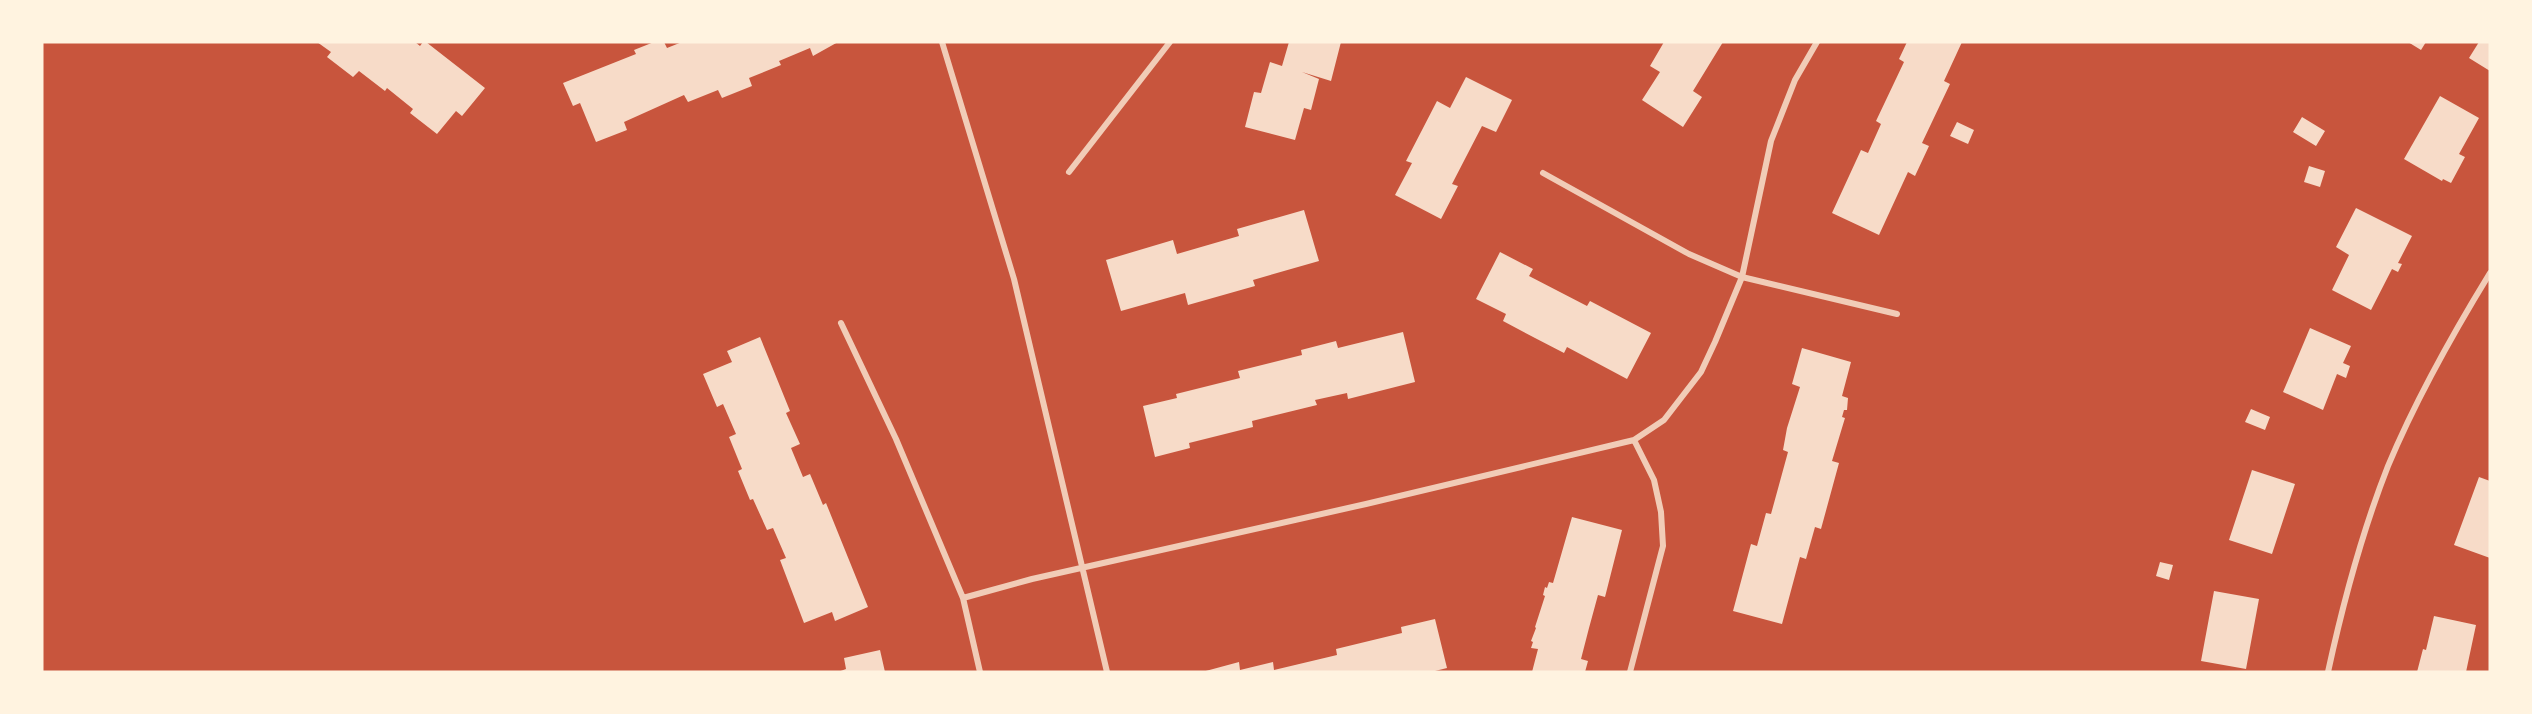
<svg xmlns="http://www.w3.org/2000/svg" width="2532" height="714" font-family="'Varela Round',sans-serif">
<style>
.building{fill:#f7dbc8}
.lines{fill:none;stroke-linecap:round;stroke-linejoin:round}
.minor{stroke:#f1ccb7;stroke-width:6}
</style>
<rect width="100%" height="100%" fill="#c8553d"/>
<path class="building" d="M317,42H415L420,46L423,42H426L485,88L462,116L456,111L437,134L410,113L413,109L387,88L385,91L359,71L353,77L327,57L331,52Z
M654,42H664L667,48L682,42H838L813,56L810,48L779,61L781,65L749,78L752,86L722,98L718,90L688,102L684,95L624,122L627,130L596,142L580,103L573,106L563,83L636,54L634,50Z
M1289,42H1341L1331,81L1302,72L1319,79L1311,110L1304,108L1295,140L1245,127L1254,92L1261,93L1270,62L1282,66Z
M1664,42H1723L1693,91L1702,97L1683,127L1642,100L1660,72L1650,66Z
M1907,42H1962L1944,81L1950,84L1922,143L1929,146L1915,176L1908,172L1879,235L1832,213L1861,150L1868,153L1881,124L1876,121L1904,62L1899,59Z
M2408,42H2426L2421,50Z
M2479,42H2490V71L2469,58Z
M1466,77L1512,100L1496,132L1482,126L1452,184L1458,186L1441,219L1395,195L1412,163L1406,161L1437,101L1450,108Z
M2440,96L2479,118L2459,154L2465,157L2451,183L2443,179L2442,181L2404,159Z
M2302,117L2325,131L2316,146L2293,132Z
M1957,122L1974,130L1968,144L1950,136Z
M2309,166L2325,171L2320,187L2304,182Z
M2356,208L2412,236L2398,263L2402,264L2398,272L2392,269L2371,310L2332,290L2349,255L2336,247Z
M1304,210L1319,261L1253,280L1255,286L1188,305L1185,293L1121,311L1106,260L1173,240L1177,254L1239,236L1237,229Z
M1500,252L1533,269L1529,276L1587,306L1590,301L1651,333L1627,379L1567,347L1564,353L1535,338L1503,321L1506,314L1476,299Z
M2310,328L2351,346L2343,363L2350,366L2346,378L2337,374L2323,410L2283,392Z
M1403,332L1415,382L1348,399L1347,393L1315,400L1317,405L1252,421L1253,427L1189,443L1190,448L1155,457L1143,406L1177,398L1176,394L1240,378L1238,371L1302,355L1301,350L1336,341L1338,348Z
M760,337L790,411L786,413L800,444L791,448L803,477L810,474L823,505L826,503L868,607L835,621L832,612L804,623L780,560L786,558L773,528L767,530L753,499L750,500L738,471L742,469L729,437L736,434L723,404L717,407L703,374L732,362L727,351Z
M1802,348L1851,362L1842,396L1848,398L1847,410H1844L1842,417L1845,418L1832,461L1839,463L1821,529L1815,527L1806,559L1800,557L1782,624L1733,611L1751,544L1757,546L1766,513L1771,514L1788,452L1783,450L1787,428L1800,387L1792,384Z
M2251,409L2270,417L2265,430L2245,422Z
M2252,470L2295,484L2272,554L2229,540Z
M2479,477L2490,481V558L2454,545Z
M1572,517L1622,530L1605,597L1598,595L1589,628L1581,659L1588,661L1585,672H1532L1538,649L1531,648L1533,642L1531,641L1536,628L1535,627L1545,596L1543,595L1545,587L1547,588L1549,582L1553,583Z
M2160,562L2173,565L2169,580L2156,576Z
M2214,591L2259,599L2246,669L2201,661Z
M2434,616L2476,625L2466,672H2417L2423,649L2426,650Z
M1435,619L1447,668L1431,672H1202L1239,662L1240,670L1273,662L1274,670L1337,655L1336,649L1402,633L1401,627Z
M880,650L885,672H838L846,669L844,658Z"/>
<g class="lines">
<path class="minor" d="M942,42L1014,279L1107,672
M1069,172L1170,42
M1543,173L1689,254L1742,277L1897,314
M841,323L896,439L963,598L980,672
M963,598L1032,579L1366,504L1634,440L1664,420L1701,372L1715,342L1742,277L1771,141L1795,80L1817,42
M1630,672L1663,546L1661,512L1654,480L1634,440
M2328,672C2343,603 2362,532 2388,466C2416,399 2452,335 2490,273"/>
</g>
<rect width="2532" height="714" fill="none" stroke="#fff3e0" stroke-width="87"/>
</svg>
